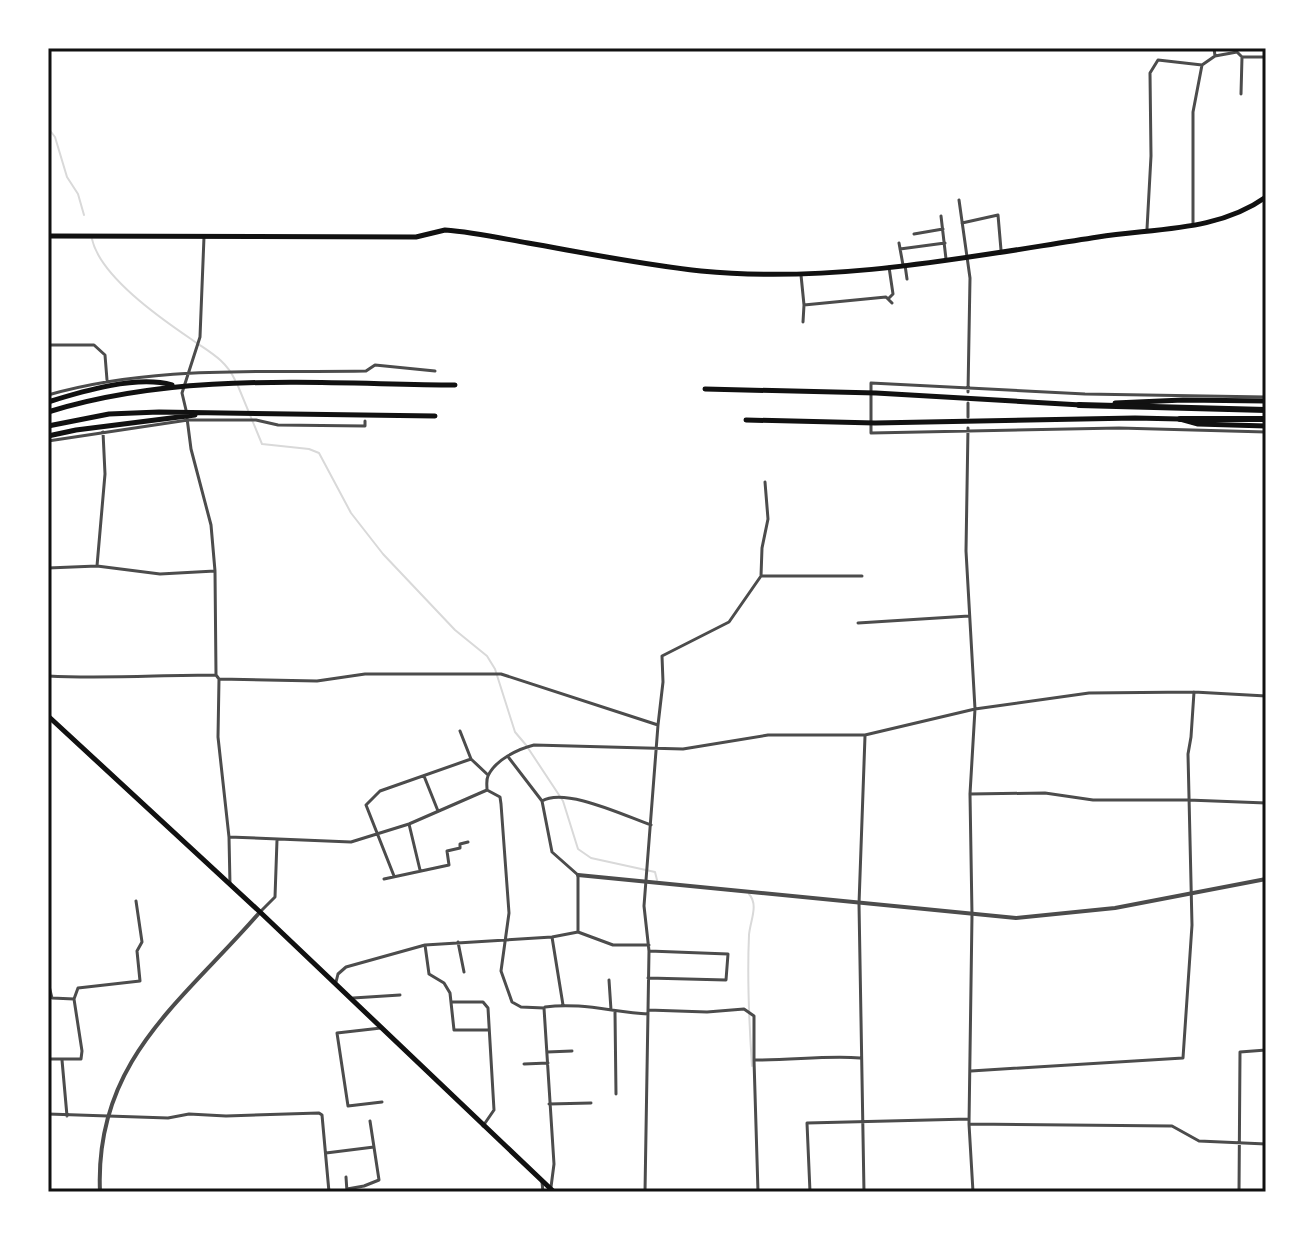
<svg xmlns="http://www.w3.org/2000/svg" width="1314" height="1240" font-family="'Titillium Web',sans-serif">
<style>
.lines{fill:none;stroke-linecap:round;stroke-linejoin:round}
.stream{stroke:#d9d9d9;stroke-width:2}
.minor{stroke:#4c4c4c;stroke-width:3}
.tertiary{stroke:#4c4c4c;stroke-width:4}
.secondary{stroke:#111;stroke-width:5}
.trunk{stroke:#111;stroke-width:5}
.motorway{stroke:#111;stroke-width:6}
.neatline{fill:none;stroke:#111;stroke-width:3}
</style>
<rect width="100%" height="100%" fill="#fff"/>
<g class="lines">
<path class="stream" d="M48,128L55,137L67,177L78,194L84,215
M92,239C100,276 160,318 191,339C209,352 225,359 235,380
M238,386L262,444L309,449L319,453L351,513L383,554L455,630L487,656L495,669L515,732L526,745L563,801L578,849L591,858L655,872L657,880
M749,894C759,905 750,921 749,935C747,979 749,1022 752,1066"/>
<path class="minor" d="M1214,48L1215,56
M1241,94L1242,57
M959,200L970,278L968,392
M941,216L946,259
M962,223L998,215L1001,250
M1193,223V112L1202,65L1215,56L1237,52L1242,57H1266
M1147,229L1151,156L1150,73L1158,60L1202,65
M914,234L943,229
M899,243L903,265
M900,249L945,243
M905,265L907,279
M801,275L804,305L803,322
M888,299L893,294L889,267
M804,305L886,297L892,303
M48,345H94L105,355L107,380
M48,395C153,365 259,373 366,371L375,365L435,371
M1266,397L1085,394L871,383V433L1119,428L1266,432
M968,403V417
M186,410L182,393L200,337L204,237
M187,418L191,449L211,525L215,571L216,675
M968,428L966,551L975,709L970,794L972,915L969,1124L973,1192
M48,441L188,420H256L278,425L365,426V421
M97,566L105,474L103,432
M48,568L97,566L160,574L215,571
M761,576L762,548L768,519L765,482
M858,623L969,616
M48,676C104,679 159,675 216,675L219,679L317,681L365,674H501L658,725
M219,679L218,737L229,837L230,885
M460,731L471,759L488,775
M509,758L542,801L552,852L578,875V932
M424,776L438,811
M487,790C487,785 486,780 488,776C495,760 518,749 534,745L683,749L768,735H865L975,709L1089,693L1194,692L1266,696
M487,790L500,797L501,804L509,913L501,971L512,1002L521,1007L544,1008L554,1164L551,1187
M970,794L1045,793L1093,800H1188L1266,803
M542,801C565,787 625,816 651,825
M409,824L420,870
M229,837L351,842L409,824L487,790
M394,876L366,805L380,791L471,759
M384,879L449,865L447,851L460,848V844L468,842
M260,912L275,897L277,840
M552,937L563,1005
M458,942L464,972
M425,945L429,974L444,983L450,993L454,1030H489
M648,978L726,980L728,954L649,951
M609,980L611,1010
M48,982L52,998L74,999
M336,982L338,974L346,967L425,945L552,937L578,932L613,945H649
M353,998L400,995
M451,1002H483L488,1008L494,1110L483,1126
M545,1007C580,1002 613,1012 648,1014
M648,1010L707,1012L744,1009L754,1016V1060C790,1061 825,1055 860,1058
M615,1012L616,1094
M381,1028L337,1033L348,1106L382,1102
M547,1052L572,1051
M48,1059H81L82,1051L74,999L78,988L140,981L137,951L142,942L136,901
M62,1060L67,1116
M754,1060L758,1192
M524,1064L548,1063
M971,1071L1183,1058L1192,925L1188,754L1191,737L1194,692
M549,1104L591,1103
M48,1114L168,1118L189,1114L226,1116L319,1113L322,1115L329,1192
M969,1124L1172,1126L1199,1141L1266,1144
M326,1153L374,1147
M346,1177L347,1192
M542,1182L543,1192
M347,1189L364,1186L379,1180L370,1121
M645,1192L649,951L644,906L658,725L663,682L662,656L729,622L761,576H862
M810,1192L807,1123L969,1119
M864,1192L859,904L865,736
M1239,1192L1240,1052L1266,1050"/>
<path class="tertiary" d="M578,875L1016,918L1115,908L1266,879
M100,1192C94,1060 183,1001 260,912"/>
<path class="secondary" d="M48,236L416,237L445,230C473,232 500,238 528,243C585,253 644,265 701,271C834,284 967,257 1098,237C1155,228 1217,232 1266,197"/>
<path class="trunk" d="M705,389L876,393L1081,405
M48,402C83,391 137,375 172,385
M1115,403L1183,400L1266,401
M48,412C179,371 319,384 455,385
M746,420L875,423L1135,418L1180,419L1198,424L1266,426
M48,426L109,414L159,412L435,416
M48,436L76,430L195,415
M48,716L260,912L554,1192"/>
<path class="motorway" d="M1079,405L1266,410
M1180,419H1266"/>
</g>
<rect width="1314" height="1240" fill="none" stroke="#ffffff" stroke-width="100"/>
<rect x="50" y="50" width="1214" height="1140" class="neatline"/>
</svg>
